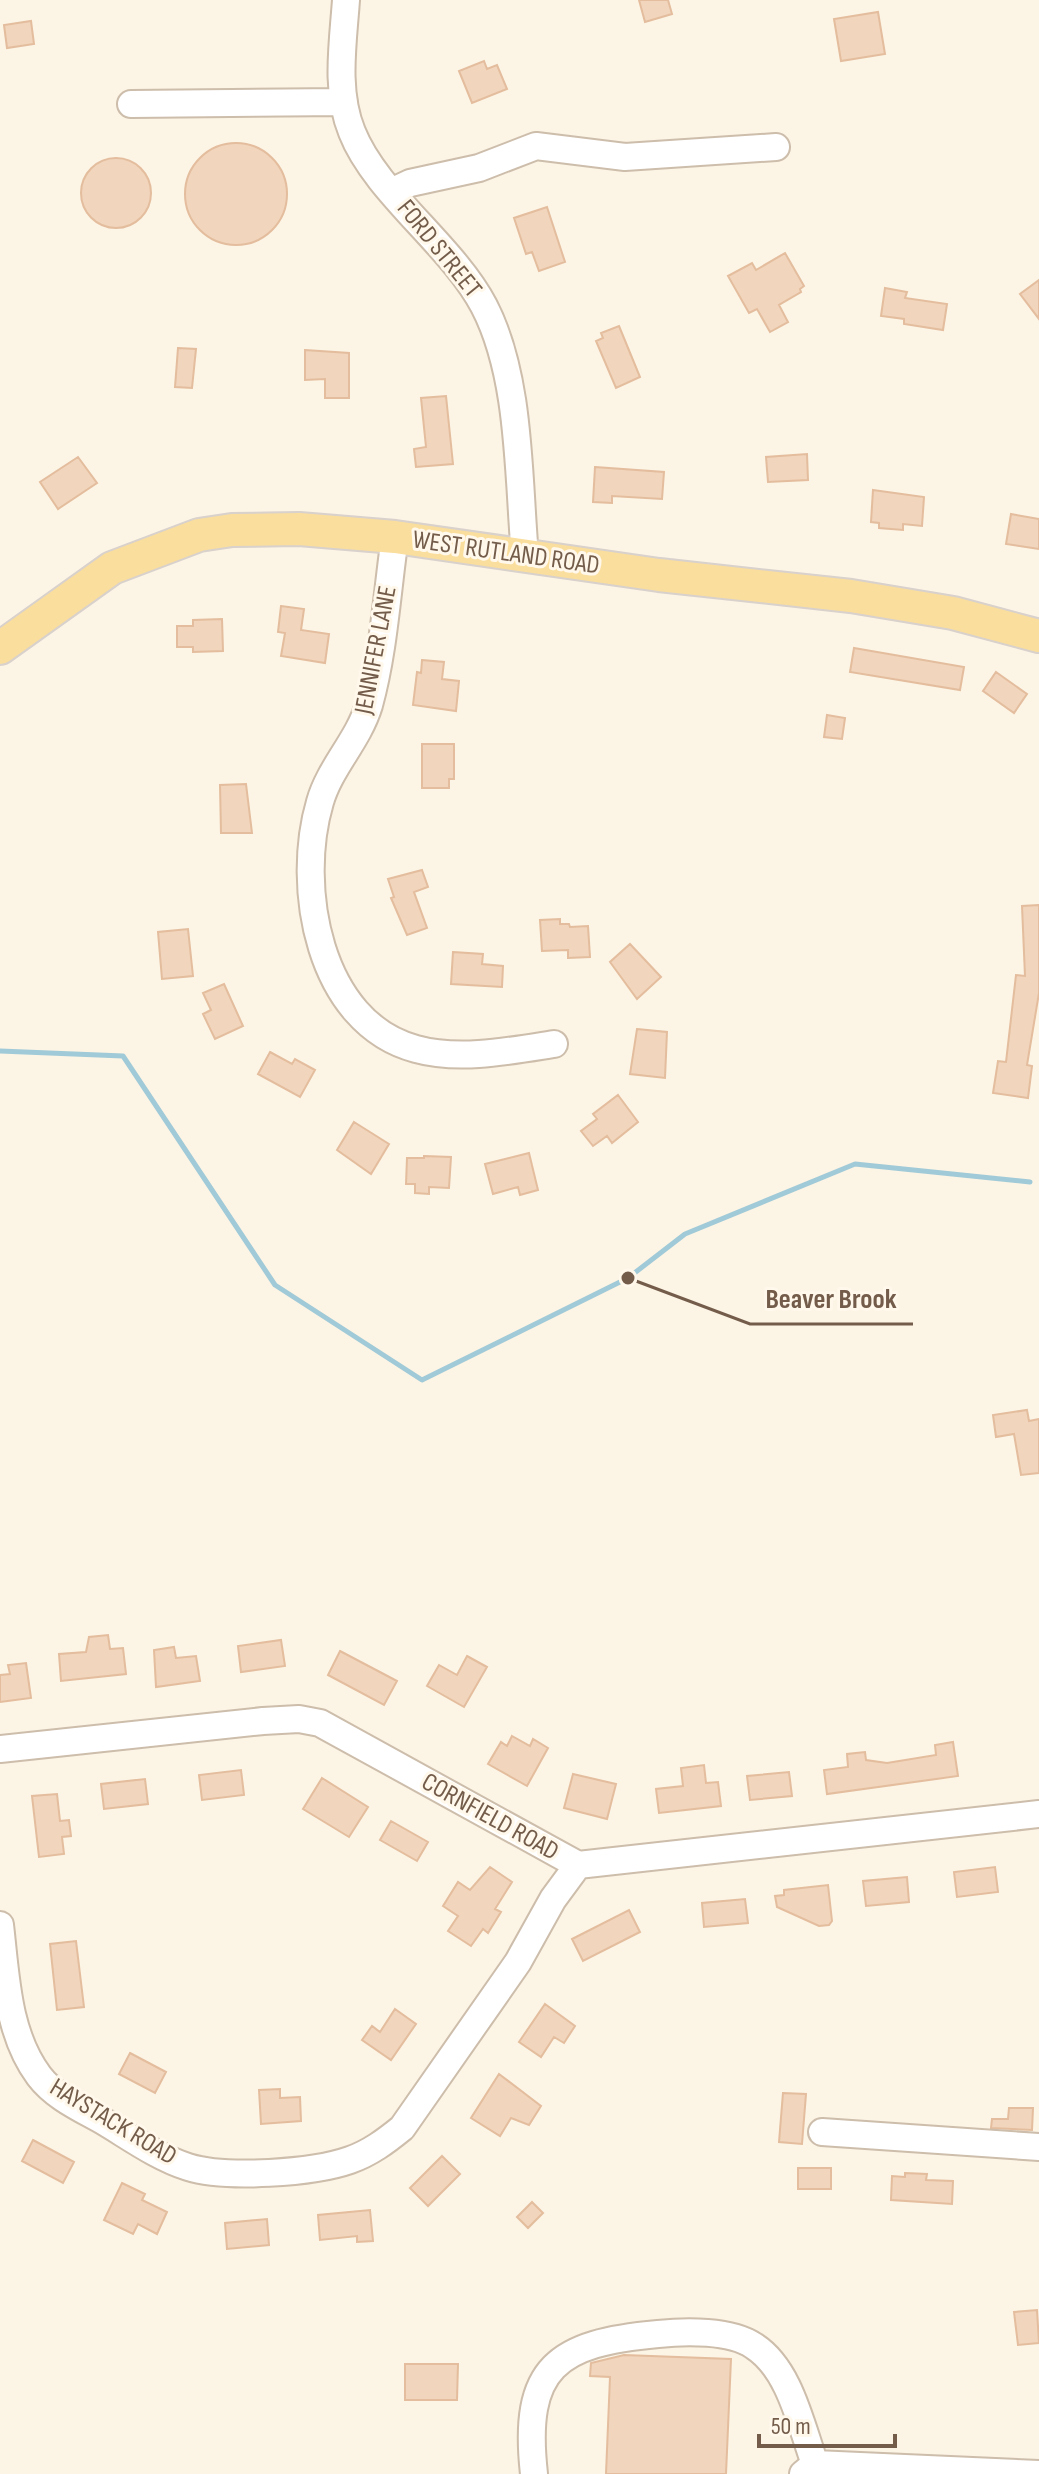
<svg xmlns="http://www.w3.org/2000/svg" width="1039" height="2474" font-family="'Sofia Sans Condensed',sans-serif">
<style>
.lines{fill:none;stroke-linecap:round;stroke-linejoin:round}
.stream{stroke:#a0cad7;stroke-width:5}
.building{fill:#f1d5bc;stroke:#e3bd9d;stroke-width:2}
.minor-casing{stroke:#cdbdab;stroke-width:30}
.major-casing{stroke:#d8d1cc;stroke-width:36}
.minor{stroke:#fff;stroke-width:26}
.major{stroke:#fade9e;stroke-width:32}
.labels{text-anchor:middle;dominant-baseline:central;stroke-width:6;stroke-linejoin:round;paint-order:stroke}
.street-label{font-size:26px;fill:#745c4a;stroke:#fff8eb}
.leader{fill:none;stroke:#745c4a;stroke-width:3}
.callout-dot{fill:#745c4a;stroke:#fff8eb;stroke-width:3}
.callout-label{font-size:28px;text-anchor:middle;font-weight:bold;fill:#745c4a;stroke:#fff8eb;stroke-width:6;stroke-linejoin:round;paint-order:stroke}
</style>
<rect width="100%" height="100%" fill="#fcf4e5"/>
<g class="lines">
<path class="stream" d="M0,1051L123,1056L275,1285L422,1380L628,1278L685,1234L855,1164L1030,1182"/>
</g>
<path class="building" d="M639,0H668L672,14L645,22Z
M878,12L885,54L841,61L834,19Z
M31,21L34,44L7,48L4,25Z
M484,61L487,69L497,65L507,89L472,103L459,71Z
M185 194a51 51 0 1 1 102 0a51 51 0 1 1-102 0Z
M81 193a35 35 0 1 1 70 0a35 35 0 1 1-70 0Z
M547,207L565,262L539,271L532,252L526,254L514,218Z
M785,253L804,286L800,289L801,292L779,305L788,322L770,332L757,309L749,313L728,276L752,263L756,270Z
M1039,280V319L1020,294Z
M885,288L907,292L905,298L947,304L943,330L904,324V319L881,316Z
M619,326L640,377L616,388L596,341L603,338L601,333Z
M178,348L196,349L192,388L175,387Z
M305,350L349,353V398H325V379L305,380Z
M446,396L453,464L416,467L414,449L426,447L421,398Z
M807,454L808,480L768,482L766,457Z
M78,457L97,483L58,509L40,482Z
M595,467L664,472L662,499L612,496V503L593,502Z
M873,490L924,497L922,526L903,524V530L879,528V523L871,522Z
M1011,514L1039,519V549L1006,544Z
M281,606L304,609L301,630L329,634L325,663L281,656L285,633L278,632Z
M222,619L223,651L193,652V647H177V626H193V620Z
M854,648L964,667L960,690L850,672Z
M422,660L444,662L442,679L459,681L456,711L413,705L417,672L421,673Z
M996,672L1027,694L1014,713L983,691Z
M827,715L845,718L842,739L824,737Z
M422,744H454V779H449V788H422Z
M246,784L252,833H221L220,785Z
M422,870L428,887L414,892L427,928L407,935L391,898L394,897L388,879Z
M1039,905V993L1027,1065L1032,1066L1028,1098L993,1093L998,1061L1006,1062L1016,975L1025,976L1022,906Z
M560,919V924H569L570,927L588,926L590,957L568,958V950L542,951L540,920Z
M188,929L193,976L162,979L158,932Z
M630,944L661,977L637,999L610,962Z
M453,952L483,954L482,964L503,966L502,987L451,984Z
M224,984L243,1026L215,1039L203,1014L211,1010L203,993Z
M637,1029L667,1032L665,1078L630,1074Z
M270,1052L292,1064L295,1059L315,1070L300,1097L258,1074Z
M618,1095L638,1122L612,1143L607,1136L593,1146L581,1131L597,1119L593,1114Z
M354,1122L389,1144L371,1174L337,1150Z
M529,1153L538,1190L520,1195L518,1187L493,1194L485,1164Z
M424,1156L451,1157L449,1188L429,1187V1194L415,1193V1184H406L407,1158H424Z
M1027,1410L1029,1421L1039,1419V1473L1021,1475L1014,1434L996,1437L993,1415Z
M108,1635L110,1649L123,1648L126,1674L61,1681L59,1654L86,1652L89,1637Z
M281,1640L285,1666L241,1672L238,1646Z
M174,1647L176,1658L196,1656L200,1681L156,1687L154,1650Z
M340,1651L397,1681L384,1705L328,1675Z
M467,1656L487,1667L464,1707L427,1686L439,1665L457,1675Z
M26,1663L31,1698L0,1702V1675L10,1674L8,1665Z
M512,1736L530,1746L533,1739L548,1748L527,1786L488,1764L501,1742L507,1746Z
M953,1742L958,1776L827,1794L824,1770L848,1767L847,1754L865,1752L866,1760L887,1763L936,1755L935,1745Z
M704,1765L706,1783L718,1782L721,1806L659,1813L656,1789L683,1786L681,1768Z
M241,1770L244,1795L202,1800L199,1775Z
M789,1772L792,1796L750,1800L747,1776Z
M573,1774L616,1784L607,1819L564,1808Z
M322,1778L368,1807L349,1837L303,1809Z
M145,1779L148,1804L104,1809L101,1784Z
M57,1794L60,1821L69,1820L71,1836L62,1837L64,1854L39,1857L32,1796Z
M391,1821L428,1842L417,1861L380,1840Z
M490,1867L512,1882L495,1909L501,1912L488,1933L483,1929L471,1946L448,1931L458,1916L443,1906L458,1882L470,1890Z
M995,1867L998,1892L957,1897L954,1872Z
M907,1877L909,1902L866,1906L863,1881Z
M828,1885L832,1921L829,1925L819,1926L777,1907L775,1896L784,1895V1890Z
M745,1899L748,1923L704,1927L702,1903Z
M629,1910L640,1932L583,1961L572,1939Z
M76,1941L84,2007L57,2010L50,1944Z
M545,2004L575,2026L564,2043L554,2037L541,2057L519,2042Z
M395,2009L416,2024L391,2060L362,2040L372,2026L380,2032Z
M130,2053L166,2072L155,2093L119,2074Z
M499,2074L541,2106L529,2125L511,2118L500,2136L471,2118Z
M280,2089V2098L300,2097L301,2121L261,2124L259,2090Z
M783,2093L806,2094L802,2144L779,2142Z
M1009,2108H1033L1032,2130L991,2128L992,2119H1008Z
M33,2140L74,2162L63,2183L22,2161Z
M442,2156L460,2174L428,2206L410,2188Z
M798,2168H831V2189H798Z
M905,2173L927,2174L926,2180L953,2181L952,2204L891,2200L892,2176L905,2177Z
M122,2183L145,2194L142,2200L167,2212L157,2234L138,2224L133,2234L104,2220Z
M532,2202L543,2213L528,2228L517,2217Z
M370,2210L373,2241L357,2242V2236L320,2240L318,2215Z
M267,2219L269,2245L227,2249L225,2223Z
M1037,2310L1039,2343L1018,2345L1014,2312Z
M624,2355L731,2359L726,2474H606L610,2377L590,2376L591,2363Z
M405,2364H458L457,2400H405Z"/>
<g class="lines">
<defs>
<path id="minor" d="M346,0C343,43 335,91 352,132C376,193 452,245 484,306C521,377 518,477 525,556
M131,104L344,102
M393,191L410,183L479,168L536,146L625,157L776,147
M395,537C387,592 384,651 369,705C358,741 330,767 320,802C295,886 318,1023 416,1049C459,1061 510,1051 554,1044
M0,1749L263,1721L299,1719L320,1723L578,1865L1039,1814
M0,1925C6,1976 7,2033 39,2076C55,2097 80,2108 103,2121C130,2137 157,2157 188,2167C226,2179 313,2173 350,2160C370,2153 386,2141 402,2128L518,1962L553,1899L578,1865
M822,2132L1039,2147
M534,2474C522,2367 557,2343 658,2334C685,2331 731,2330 754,2346C790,2369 801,2426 815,2464
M803,2474L815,2464L1039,2474"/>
<path id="major" d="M0,648L112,568L199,535L232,530L299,529L395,537L659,575L851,596L953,613L1039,636"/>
</defs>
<use href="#minor" class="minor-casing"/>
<use href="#major" class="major-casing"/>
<use href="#minor" class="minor"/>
<use href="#major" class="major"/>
</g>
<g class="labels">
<g class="street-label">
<text transform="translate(439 249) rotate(51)">FORD STREET</text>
<text transform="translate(506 553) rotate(8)">WEST RUTLAND ROAD</text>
<text transform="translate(376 650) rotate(-79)">JENNIFER LANE</text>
<text transform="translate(490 1817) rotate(29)">CORNFIELD ROAD</text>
<text transform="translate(113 2122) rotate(31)">HAYSTACK ROAD</text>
</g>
</g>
<path class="leader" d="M628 1278L750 1324H913"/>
<circle class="callout-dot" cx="628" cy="1278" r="8"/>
<g class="callout-label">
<text x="831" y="1308">Beaver Brook</text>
</g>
<path d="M759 2434v12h136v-12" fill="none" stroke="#745c4a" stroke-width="4"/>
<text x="771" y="2434" font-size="24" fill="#745c4a" stroke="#fff8eb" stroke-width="6" paint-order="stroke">50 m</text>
</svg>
